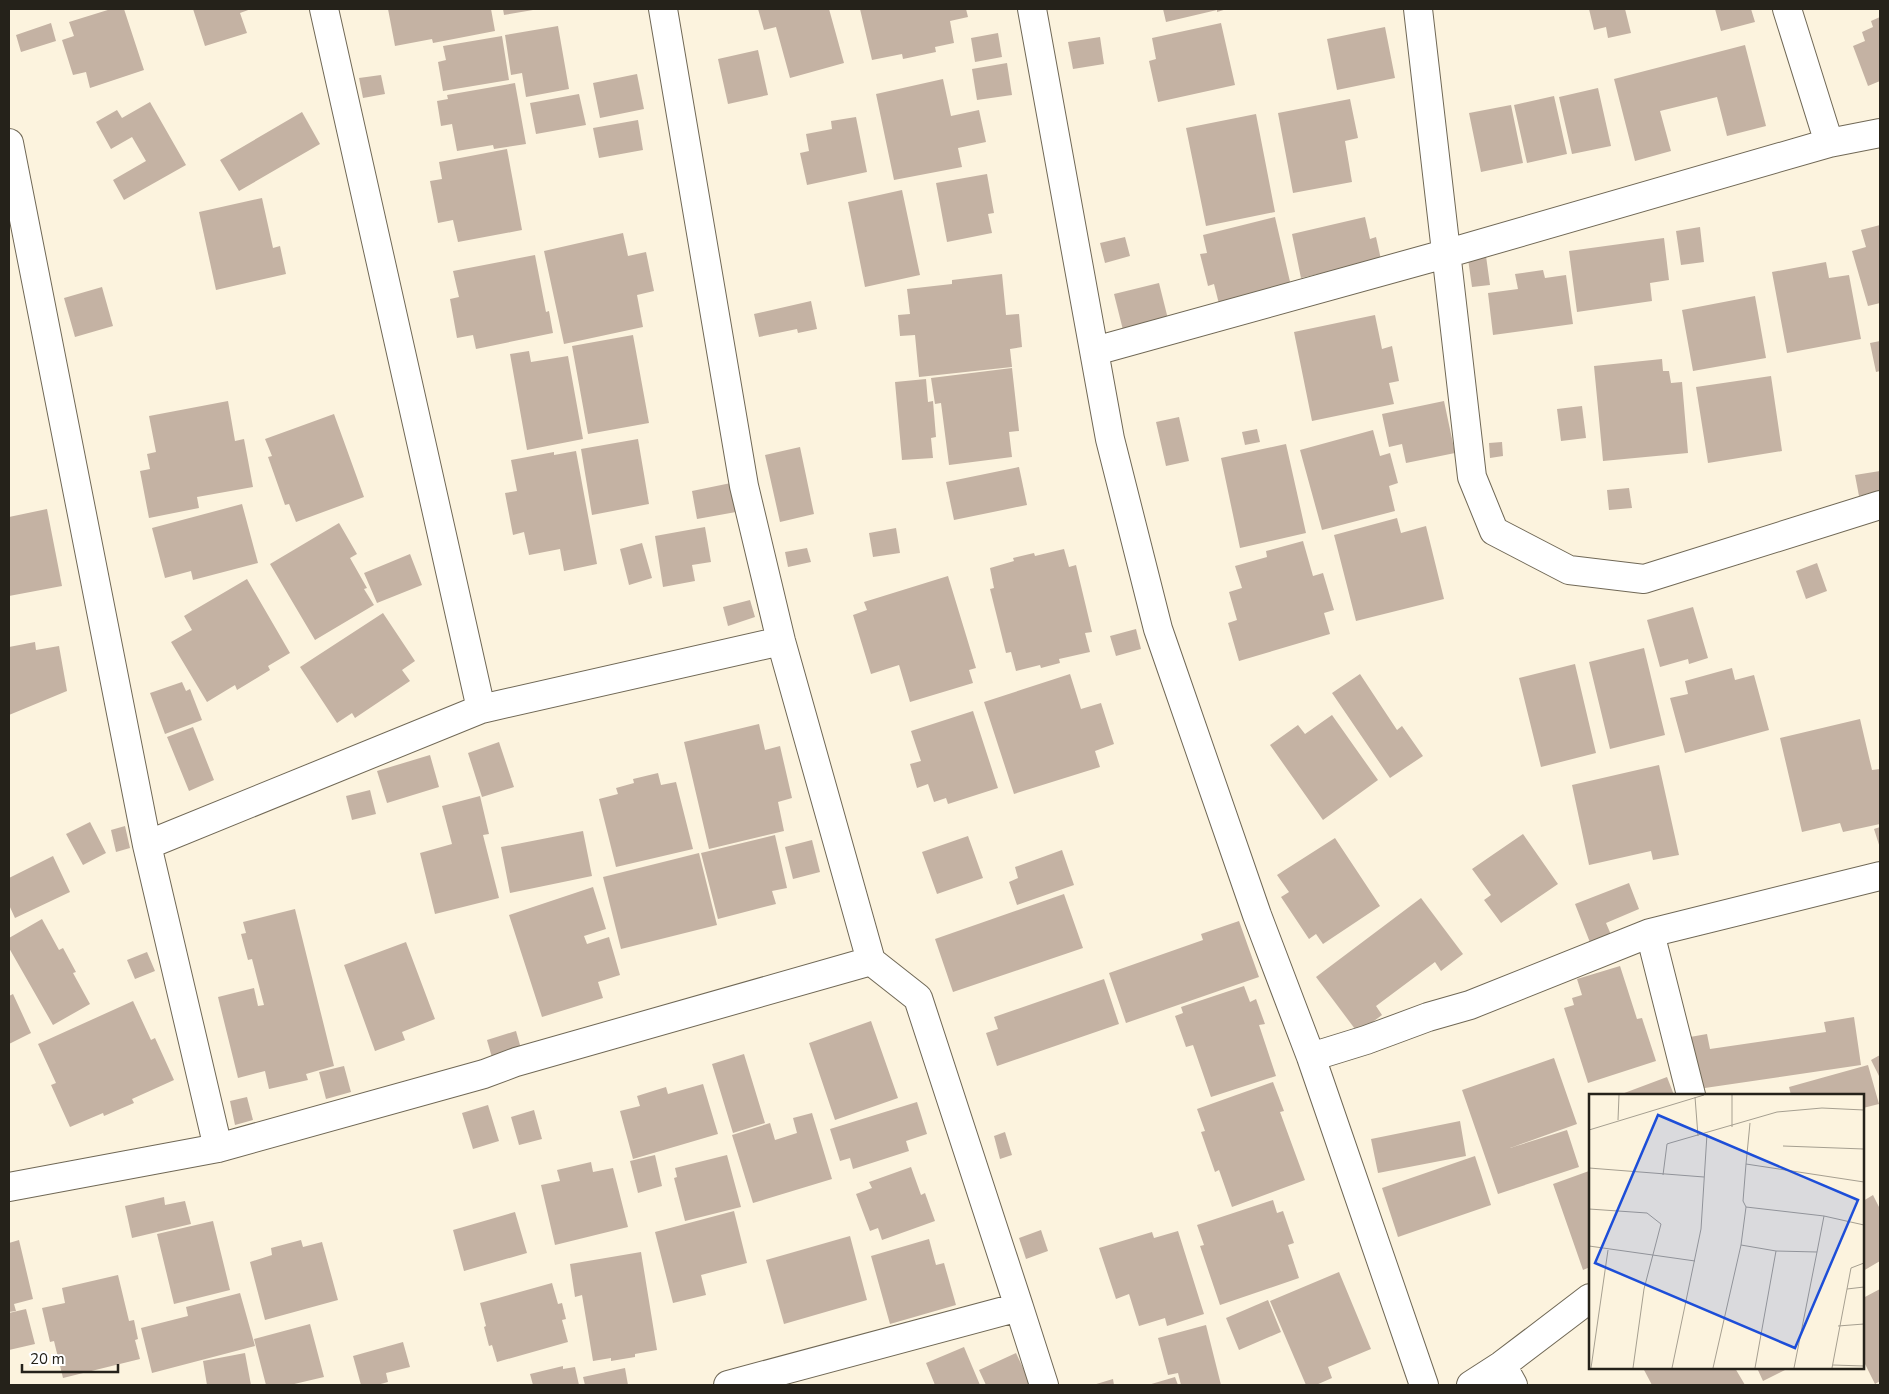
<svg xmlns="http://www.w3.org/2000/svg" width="1889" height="1394" font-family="'Nunito Sans',sans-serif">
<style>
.building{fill:#c4b2a3}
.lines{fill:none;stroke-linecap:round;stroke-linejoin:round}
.minor-casing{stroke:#706856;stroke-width:30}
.minor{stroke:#fff;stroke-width:28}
.inset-road{fill:none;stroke:#a69f90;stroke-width:1}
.view{fill:#1d4ed8;fill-opacity:0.15;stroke:#1d4ed8;stroke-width:2.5}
.inset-edge{fill:none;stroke:#25221a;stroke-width:2.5}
</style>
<rect width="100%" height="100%" fill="#fcf3de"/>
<path class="building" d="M111,9H124L144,70L90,88L86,72L73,75L62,40L74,36L69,22Z
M193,9H251L240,13L247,33L205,46Z
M388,9H491L495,31L433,43L432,39L395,46Z
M503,9H533V10L504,15Z
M758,9H829L844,63L790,78L776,27L764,30Z
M860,9H966L968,17L950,21L954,43L935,47L936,52L903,59L902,54L872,60Z
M1163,9H1227L1217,12V10L1166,22Z
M1589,9H1625L1631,33L1608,38L1606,27L1594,30Z
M1715,9H1751L1755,22L1721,31Z
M1880,17V81L1868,86L1853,46L1865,41L1862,32L1873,27L1871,21Z
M51,23L56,41L21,52L16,35Z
M1221,23L1235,85L1158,102L1149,61L1156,59L1152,38Z
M558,26L569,89L526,97L522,73L511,75L505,35Z
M1385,27L1395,78L1337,90L1327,39Z
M998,33L1002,57L975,62L971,38Z
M502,36L509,80L443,91L438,62L446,60L443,46Z
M1100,37L1104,64L1073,69L1068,42Z
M1745,45L1766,126L1727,136L1717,97L1660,111L1671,151L1635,161L1614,79Z
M758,50L768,95L728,104L718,59Z
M1007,63L1012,95L977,100L972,69Z
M637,74L644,109L600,118L593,83Z
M381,75L385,94L363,98L359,78Z
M943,79L951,116L979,110L986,142L958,148L962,167L894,180L876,94Z
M515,83L526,144L494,149L493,145L457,151L452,124L441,126L437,101L448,99L447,95Z
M1598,88L1611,146L1572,154L1559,97Z
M579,94L586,125L536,134L530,103Z
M1554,96L1567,154L1527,163L1514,105Z
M1350,99L1358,138L1345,141L1352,182L1293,193L1278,113Z
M150,102L186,165L124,200L113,180L146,161L132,137L111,149L96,122L117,110L122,118Z
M1511,105L1523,163L1481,172L1469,113Z
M302,112L320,144L239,191L220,160Z
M1256,114L1275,212L1206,226L1186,128Z
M856,117L867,172L807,185L800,153L809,151L806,134L832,129L831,121Z
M638,120L643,150L599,158L593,128Z
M507,149L522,230L458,242L453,220L438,223L430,181L442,179L439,162Z
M987,174L994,213L988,214L992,233L947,242L936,183Z
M902,190L920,275L865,287L848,202Z
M262,198L273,248L280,246L286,274L216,290L199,212Z
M1275,217L1291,286L1219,304L1214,284L1208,286L1200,254L1207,253L1203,235Z
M1365,217L1370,239L1376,237L1382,264L1340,269L1301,278L1292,234Z
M1880,225V303L1868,306L1852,251L1866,247L1861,230Z
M1700,227L1704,262L1681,265L1676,231Z
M623,233L628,256L646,252L654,291L637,295L643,327L564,344L544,251Z
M1125,237L1130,256L1105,263L1100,243Z
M1664,238L1669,280L1650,283L1652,301L1577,312L1569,251Z
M535,255L546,312L549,311L553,333L476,349L473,335L457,338L450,299L459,297L453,271Z
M1486,256L1490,285L1472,287L1468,259Z
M1826,262L1829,278L1849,275L1861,339L1787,353L1772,272Z
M1543,270L1545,278L1566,275L1573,324L1493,335L1488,293L1518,289L1515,274Z
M1002,274L1006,315L1019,314L1022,347L1010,349L1012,367L919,377L915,335L900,336L898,315L910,314L907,289L952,284V280Z
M1159,283L1168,319L1123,330L1114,294Z
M102,287L113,326L75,337L64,298Z
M1755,296L1766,358L1693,371L1682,310Z
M811,301L817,329L798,333L797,329L759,337L754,314Z
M1375,315L1382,349L1392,346L1399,381L1389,383L1394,404L1312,421L1294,332Z
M633,335L649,423L588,434L572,346Z
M1880,341V371L1876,372L1870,343Z
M529,351L531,362L568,356L583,439L527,450L510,354Z
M1662,359L1663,371H1669L1671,383L1682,382L1688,453L1603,461L1594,366Z
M1012,368L1019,431L1009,432L1012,457L949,465L941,403L935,404L931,378Z
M1771,376L1782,451L1708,463L1696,387Z
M926,379L928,402L933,401L936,437L931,438L933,458L902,460L895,382Z
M228,401L235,441L244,439L253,487L197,497L199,508L149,518L140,471L150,469L147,454L156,452L149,416Z
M1444,401L1455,453L1406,463L1402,444L1389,447L1382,414Z
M1582,406L1586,438L1561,441L1557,409Z
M334,414L364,497L296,522L289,504L285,505L268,457L272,456L265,439Z
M1179,417L1189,461L1166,466L1156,422Z
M1257,429L1260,442L1245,445L1242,432Z
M1373,430L1380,456L1390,453L1398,483L1389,486L1395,511L1322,530L1300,450Z
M638,439L649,504L592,515L581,449Z
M1502,442L1503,456L1490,458L1489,443Z
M1286,444L1306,533L1240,548L1221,458Z
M800,447L814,514L780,522L765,455Z
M576,451L597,564L564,571L560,549L529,555L524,532L513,535L505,493L517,491L511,460L554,452V455Z
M1019,467L1027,505L954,520L946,482Z
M1880,471V492L1859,496L1855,475Z
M731,483L736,512L697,519L692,491Z
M1629,488L1632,508L1609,510L1607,490Z
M242,504L258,563L193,580L191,571L165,578L152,528Z
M47,509L62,586L9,596V517Z
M1397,518L1401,533L1426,526L1444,599L1356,621L1334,535Z
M339,523L357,554L350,558L367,588L364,589L374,605L315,640L270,564Z
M705,527L711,562L692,565L695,581L663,587L655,536Z
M896,528L900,553L873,557L869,533Z
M1303,541L1313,576L1323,573L1334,610L1324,613L1330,634L1239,661L1228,623L1237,620L1229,592L1242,588L1235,566L1267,557L1266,551Z
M642,543L652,578L629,585L620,549Z
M807,548L811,562L788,567L785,552Z
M1064,549L1069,567L1076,565L1092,632L1085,633L1090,652L1059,659L1060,663L1041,668L1040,665L1016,671L1011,652L1006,653L990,589L994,588L990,568L1014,561L1013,558L1034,553L1035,556Z
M410,554L422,585L377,603L364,573Z
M1817,563L1827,591L1806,599L1796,571Z
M948,576L976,668L969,670L973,683L910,702L899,665L871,674L853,615L867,610L864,602Z
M247,579L290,653L268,666L270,670L237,690L235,685L207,702L171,642L192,630L184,616Z
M750,600L755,617L728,626L723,607Z
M1693,607L1708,658L1689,664L1688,659L1660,667L1647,620Z
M383,613L415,661L402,670L410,681L355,718L352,713L337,723L300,667Z
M1136,629L1141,649L1116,656L1110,636Z
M35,642L36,650L59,646L67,691L9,715V654H10L9,647Z
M1644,648L1665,735L1610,749L1589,662Z
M1575,664L1596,753L1541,767L1519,678Z
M1732,668L1735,680L1754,675L1769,730L1685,753L1670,698L1688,694L1685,681Z
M1070,674L1081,709L1101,703L1114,744L1095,751L1100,767L1014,794L984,702Z
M1360,674L1397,730L1402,726L1423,756L1390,778L1332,693Z
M182,682L186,691L190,689L202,720L165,734L150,693Z
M973,711L998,788L948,804L946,798L934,802L928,784L917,788L910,764L921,761L911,731Z
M1332,715L1378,780L1323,820L1270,745L1298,725L1305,734Z
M1860,719L1872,770L1880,769V824L1843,832L1840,823L1802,832L1780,738Z
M759,724L765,750L780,746L792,798L778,802L784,831L709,849L684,742Z
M193,727L214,780L189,791L167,737Z
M499,742L514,787L482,797L468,753Z
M430,755L439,787L387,803L377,771Z
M1659,765L1679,855L1653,860L1651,851L1589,865L1572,785Z
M658,773L661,785L676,782L693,849L616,867L599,799L618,794L616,788L634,783L633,779Z
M370,790L376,814L352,820L346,796Z
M480,796L489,834L483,835L499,898L435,914L420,853L452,844L442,806Z
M90,822L106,853L83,865L66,834Z
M125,826L130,848L116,852L111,830Z
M1880,827V848L1874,829Z
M583,831L592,876L510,893L501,847Z
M1523,834L1558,884L1501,923L1484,900L1491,895L1472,869Z
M775,835L787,888L772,891L776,904L718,919L701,853Z
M968,836L983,878L937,894L922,852Z
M1335,838L1380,906L1323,944L1316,934L1309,939L1281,897L1289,892L1277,875Z
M812,840L820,872L793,879L785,847Z
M1062,850L1074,885L1017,905L1009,882L1018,878L1015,867Z
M699,853L717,925L621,949L603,877Z
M53,856L70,892L15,918L9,905V878Z
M1629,883L1639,909L1606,923L1612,937L1591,945L1575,904Z
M593,887L606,929L584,936L587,944L609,937L620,975L598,982L603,998L542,1017L509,915Z
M1064,894L1083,948L953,992L935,939Z
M1421,898L1463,954L1441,971L1435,962L1376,1006L1382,1015L1358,1033L1316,977Z
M295,909L334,1066L306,1074L308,1080L269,1089L265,1071L238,1078L218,997L254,988L258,1006L264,1005L252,959L248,960L241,934L246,933L243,922Z
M42,919L59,950L63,948L76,972L73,973L90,1004L53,1025L9,948V938Z
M1239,921L1259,977L1126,1023L1109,973L1203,940L1201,934Z
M406,942L435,1019L402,1032L405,1040L375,1051L344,965Z
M147,952L155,971L135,979L127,960Z
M1620,966L1637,1019L1642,1018L1656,1061L1588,1083L1564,1008L1574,1005L1572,998L1582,995L1577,979Z
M1104,979L1119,1024L997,1066L986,1033L998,1029L994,1017Z
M1244,986L1250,1002L1256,999L1265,1024L1259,1025L1276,1076L1211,1097L1193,1045L1186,1047L1175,1016L1183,1013L1181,1007Z
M13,994L31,1033L9,1044V996Z
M133,1001L151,1040L155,1038L174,1080L132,1099L134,1103L104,1116L103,1113L70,1127L51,1085L56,1083L38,1044Z
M1854,1017L1861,1065L1698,1089L1690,1037L1707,1034L1710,1049L1826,1032L1824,1022Z
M871,1021L898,1098L835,1120L809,1043Z
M516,1031L522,1052L493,1061L487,1040Z
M744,1054L765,1123L733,1133L712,1064Z
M1880,1055V1078L1871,1060Z
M1554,1058L1577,1124L1510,1148L1567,1130L1579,1167L1498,1194L1462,1090Z
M1868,1065L1879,1104L1863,1108V1095H1791L1789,1087Z
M344,1066L351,1092L326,1099L319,1072Z
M1667,1077L1674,1095H1619Z
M1273,1082L1284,1111L1280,1112L1305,1180L1232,1207L1219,1170L1215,1172L1201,1132L1205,1131L1197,1109Z
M703,1084L718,1134L633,1159L620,1111L640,1106L637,1096L666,1087L668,1094Z
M247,1097L253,1120L235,1125L230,1101Z
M917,1102L927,1134L906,1141L909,1151L853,1169L850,1158L840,1161L830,1129Z
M488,1105L499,1141L473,1149L462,1113Z
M534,1110L542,1139L519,1145L511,1117Z
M812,1113L832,1179L753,1203L732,1135L770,1123L775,1140L797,1133L793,1118Z
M1460,1121L1466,1156L1378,1173L1371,1139Z
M1005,1132L1012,1155L1000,1159L994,1136Z
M655,1155L662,1186L638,1193L630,1161Z
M727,1155L741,1207L685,1221L674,1178L677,1177L675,1168Z
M1475,1156L1491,1205L1398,1237L1382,1188Z
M591,1162L593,1172L613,1168L628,1227L555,1245L541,1185L560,1181L557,1170Z
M911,1167L921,1195L925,1193L935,1221L882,1240L878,1228L870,1231L856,1194L872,1188L869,1182Z
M1589,1171L1590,1267L1583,1270L1553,1184Z
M1873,1195L1880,1209V1261L1863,1271V1201Z
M164,1197L165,1205L185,1201L191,1224L132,1238L125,1206Z
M1273,1200L1277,1213L1283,1211L1294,1243L1288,1245L1299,1278L1220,1305L1200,1246L1204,1245L1197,1225Z
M734,1211L747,1263L701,1275L706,1295L673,1303L655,1232Z
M515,1212L527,1253L464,1271L453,1230Z
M213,1221L230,1290L174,1304L157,1234Z
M1041,1230L1048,1251L1026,1259L1019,1238Z
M1178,1231L1204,1314L1167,1326L1165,1318L1139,1326L1129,1294L1116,1299L1099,1248L1152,1232L1154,1238Z
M850,1236L867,1300L784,1324L766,1260Z
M929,1239L936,1265L944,1263L956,1305L890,1324L871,1256Z
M19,1240L33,1299L14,1304L16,1311L9,1312V1243Z
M301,1240L303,1247L322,1242L338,1300L265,1320L250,1262L272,1255L271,1248Z
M641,1252L657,1350L635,1354V1357L611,1361V1358L593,1361L582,1295L575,1297L570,1264Z
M1339,1272L1371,1349L1328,1367L1332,1378L1316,1385H1306L1270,1301Z
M118,1275L129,1321L134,1320L138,1339L135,1340L140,1359L63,1378L54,1341L50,1342L42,1308L65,1303L62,1288Z
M552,1283L558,1304L562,1303L566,1319L562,1320L568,1342L497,1362L492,1345L489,1346L484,1327L486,1326L480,1303Z
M1880,1289V1381L1875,1384L1865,1364L1863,1365V1298Z
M240,1293L255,1346L152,1373L141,1328L188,1316L186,1307Z
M1268,1300L1281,1332L1239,1350L1226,1318Z
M26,1309L35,1344L9,1350V1313Z
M310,1324L324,1377L290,1385H266L254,1339Z
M1206,1325L1221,1385H1181L1178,1373L1168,1375L1158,1338Z
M403,1342L410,1367L386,1373L388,1382L377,1385H361L353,1356Z
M964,1347L980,1385H935L926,1363Z
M245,1353L251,1385H207L203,1361Z
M1016,1353L1031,1385H986L979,1370Z
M563,1366V1369L575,1367L579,1385H533L530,1374Z
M625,1368L628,1385H585L583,1377Z
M1643,1368H1735L1745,1385H1652Z
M1757,1368H1789L1763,1381Z
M1175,1377L1178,1385H1148Z
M1113,1379L1114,1385H1093Z"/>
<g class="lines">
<defs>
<path id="minor" d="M324,9L481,709
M663,9L744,486L781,641L871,961L918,998L1019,1307
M1032,9L1110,439L1158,629L1257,915L1311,1057L1424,1385
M1418,9L1472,477L1494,531L1569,570L1644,579L1880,505
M1787,9L1829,143
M9,143L147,845
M1095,351L1445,254L1829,143L1880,133
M1650,933L1691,1095
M1311,1057L1366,1040L1428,1017L1470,1005L1650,933L1880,876
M218,1148L147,845L481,709L781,641
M9,1187L218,1148L484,1074L516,1062L871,961
M1502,1365L1513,1385
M728,1385L1019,1307L1044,1385
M1471,1385L1502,1365L1590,1298"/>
</defs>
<use href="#minor" class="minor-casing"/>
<use href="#minor" class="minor"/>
</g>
<g transform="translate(1589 1094)">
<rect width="275" height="275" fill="#fcf3de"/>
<path class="inset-road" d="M143,1V33M106,3L109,42M29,26L30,1M161,29L157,70L275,88M0,36L115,1M194,52L275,55M0,74L115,83M74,81L78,50L81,49L188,18L233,14L275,16M157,113L235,122L275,131M0,115L58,119L72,130L55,195L44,274M152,151L187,157L228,158L235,122M0,152L106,167M258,195L275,193M249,232L275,230M244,271L275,272M2,274L19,156M83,274L112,135L118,40M124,274L152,151L157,113L154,107L157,70M166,274L187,157M205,274L228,158M243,274L262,174L275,169"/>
<path class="view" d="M69,21L269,106L206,254L6,169Z"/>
<rect width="275" height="275" class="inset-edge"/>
</g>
<rect width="1889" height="1394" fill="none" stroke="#25221a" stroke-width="20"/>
<path d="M22 1364v8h96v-8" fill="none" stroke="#25221a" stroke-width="2.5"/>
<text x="30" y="1364" font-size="15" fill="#25221a" stroke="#ffffff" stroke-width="4" paint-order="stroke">20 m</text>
</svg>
